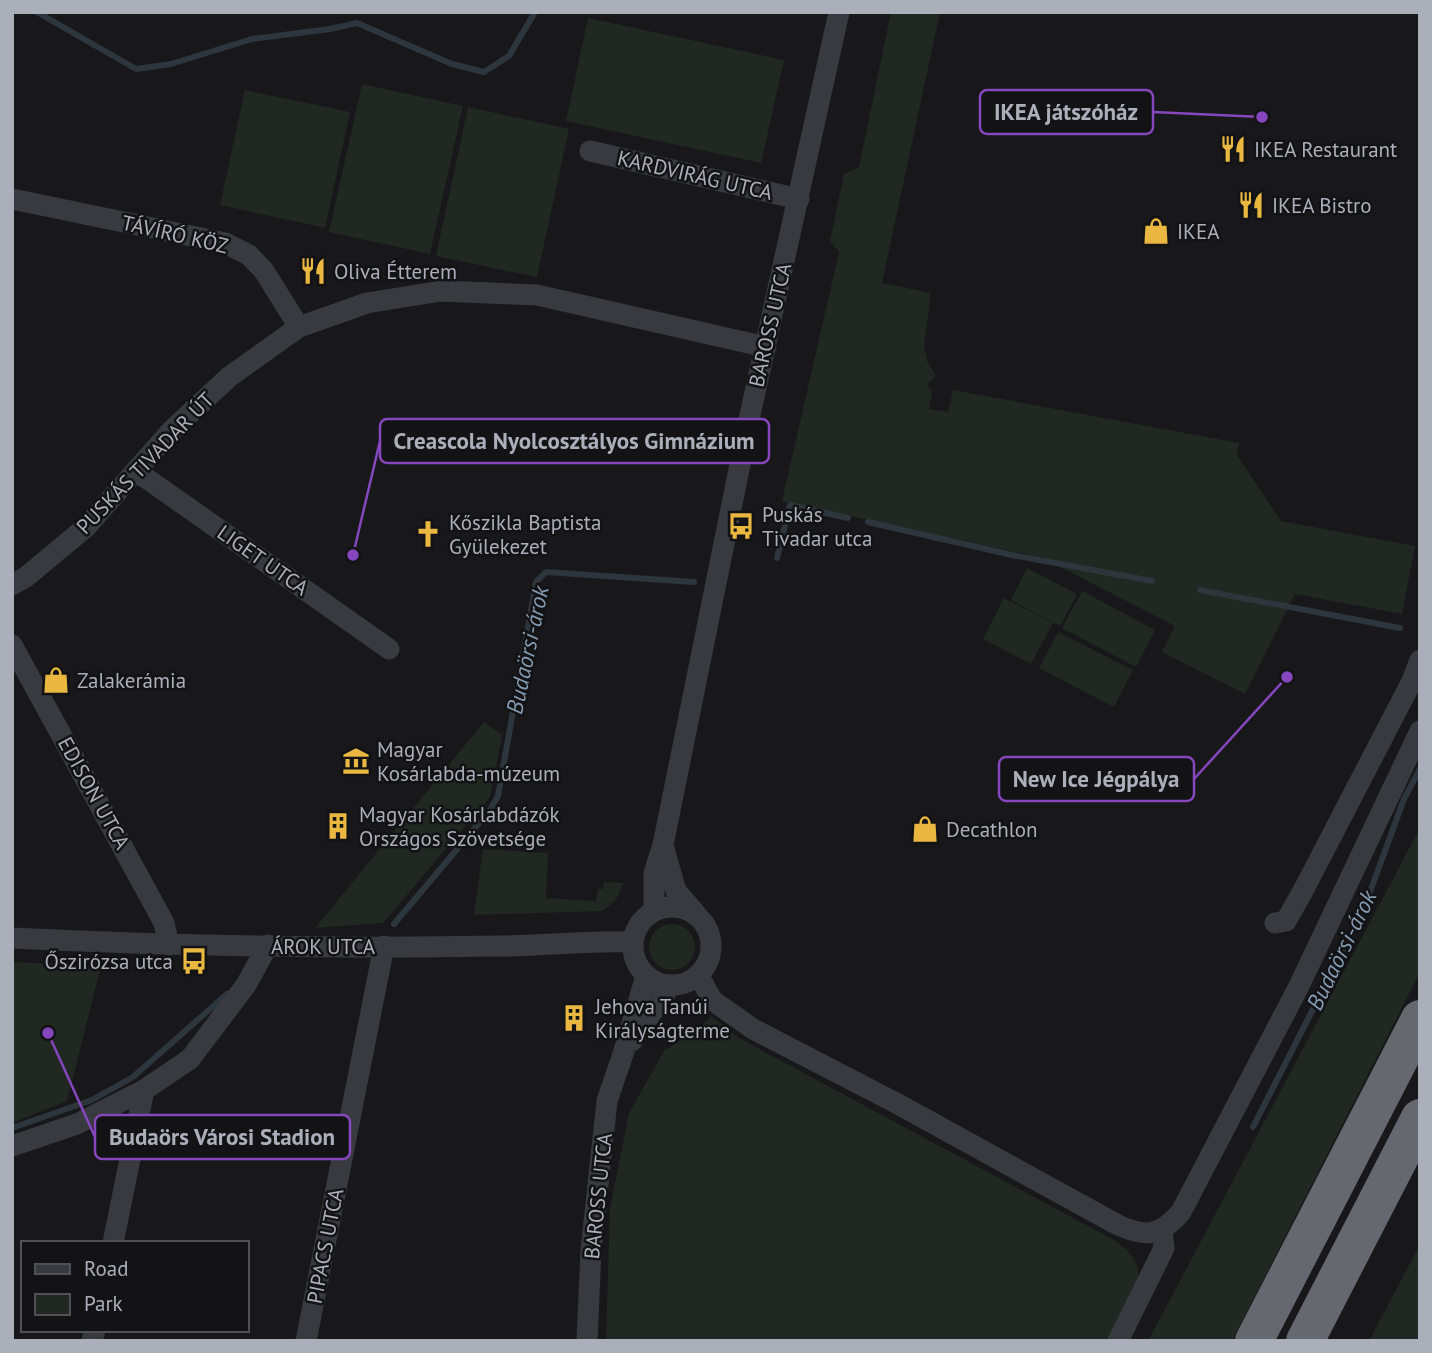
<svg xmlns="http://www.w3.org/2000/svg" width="1432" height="1353" font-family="'PT Sans',sans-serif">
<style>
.green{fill:#202821}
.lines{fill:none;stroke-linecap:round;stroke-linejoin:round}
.stream{stroke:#2e363d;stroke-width:6}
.street{stroke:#393a3f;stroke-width:21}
.highway{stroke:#65686f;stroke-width:38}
.labels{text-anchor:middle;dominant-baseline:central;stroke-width:5;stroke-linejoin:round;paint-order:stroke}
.poi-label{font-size:21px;fill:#abafb9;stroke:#131315;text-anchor:start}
.street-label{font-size:21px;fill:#abafb9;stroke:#131315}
.water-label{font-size:23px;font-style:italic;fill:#849bb2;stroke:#131315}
.leader{fill:none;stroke:#8546be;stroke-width:2.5}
.callout-dot{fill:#8546be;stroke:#131315;stroke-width:2.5}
.callout{fill:#131315;stroke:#8546be;stroke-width:2.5}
.callout-label{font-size:23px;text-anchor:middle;font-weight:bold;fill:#abafb9}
</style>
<rect width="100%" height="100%" fill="#18181a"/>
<path class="green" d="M891,12H940L882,283L931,293L924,346L927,361L936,376L927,384L932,392L929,409L948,412L953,390L1239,443L1237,455L1281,521L1415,546L1402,614L1295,594L1245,694L1162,652L1175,626L1043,558L782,501L839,252L830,241L844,174L859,167Z
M588,18L784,60L761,163L566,121Z
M362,84L463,106L430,254L329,232Z
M245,90L350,112L325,228L220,205Z
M468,107L569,129L537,277L436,256Z
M1027,568L1077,594L1060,626L1011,600Z
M1082,591L1155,630L1136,667L1062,628Z
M1004,598L1053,623L1031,664L983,639Z
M1058,632L1133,670L1114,707L1039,668Z
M484,722L502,735L490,797L383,923L315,928Z
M1420,828V972L1232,1341H1148Z
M483,849L548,853L546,898L596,901L598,889H603L604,882L624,883L615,901L602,911L474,915Z
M649 947a23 23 0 1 1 46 0a23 23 0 1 1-46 0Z
M12,962L101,966L67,1101L12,1123Z
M711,1016L739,1038L1116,1241C1123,1247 1131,1253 1135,1261C1147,1285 1122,1320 1112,1341H606L610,1209L629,1113L664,1051L700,1028Z
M1420,1244V1341H1369Z"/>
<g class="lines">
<path class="stream" d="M37,12L136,69L171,64L252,39L330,29L357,23L452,64L484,72L509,56L535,12
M868,522L1012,555L1152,581
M777,558L790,505L848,518
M1200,590L1400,628
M394,924L490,810L498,796L536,582L546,572L694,582
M1253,1127L1363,911L1404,799L1420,769
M12,1128L92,1100L133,1077L227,994"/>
<path class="street" d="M590,151L799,199
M12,199L225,243L249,255L264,271L299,327
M136,471L389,649
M12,585L26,577L86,527L172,430L229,377L299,327L367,303L441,291L537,295L766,347
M12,645L151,899L164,923L169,945
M663,845L676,891L696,914
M633 946a39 39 0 1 1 78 0a39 39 0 1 1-78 0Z
M654,911V873L663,845L750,415L839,12
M1275,923L1286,921L1304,889L1412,681L1420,660
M12,938C175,946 338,949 500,946C545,946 589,940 633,942
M699,976L712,1000L753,1029L898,1104L1118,1225C1147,1238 1160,1236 1181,1212L1299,986L1420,731
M632,1041L670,986
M12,1146L77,1124L144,1090L190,1059L246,985L268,945
M113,1243L144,1090
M92,1341L95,1330
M306,1341L384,946
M587,1341L591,1250L607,1101L623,1054L646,976
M1118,1341L1164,1248L1162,1230"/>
<path class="highway" d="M1254,1341L1420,1019
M1305,1341L1420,1118"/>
</g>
<defs>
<symbol id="restaurant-bare" viewBox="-9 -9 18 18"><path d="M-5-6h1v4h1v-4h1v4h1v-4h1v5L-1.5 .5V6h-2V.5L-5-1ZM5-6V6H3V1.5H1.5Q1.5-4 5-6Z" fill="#eab740" stroke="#131315" stroke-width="2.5" paint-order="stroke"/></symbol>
<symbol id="shop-bare" viewBox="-9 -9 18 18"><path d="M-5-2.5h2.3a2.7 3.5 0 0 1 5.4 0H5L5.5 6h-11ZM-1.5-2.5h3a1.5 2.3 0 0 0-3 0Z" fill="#eab740" stroke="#131315" stroke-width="2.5" paint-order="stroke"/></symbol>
<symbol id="bus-bare" viewBox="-9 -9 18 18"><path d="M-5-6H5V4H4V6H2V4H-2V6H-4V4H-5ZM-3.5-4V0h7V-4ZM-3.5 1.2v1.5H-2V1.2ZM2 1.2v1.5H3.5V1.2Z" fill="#eab740" stroke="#131315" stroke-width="2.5" paint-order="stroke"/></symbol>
<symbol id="church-bare" viewBox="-9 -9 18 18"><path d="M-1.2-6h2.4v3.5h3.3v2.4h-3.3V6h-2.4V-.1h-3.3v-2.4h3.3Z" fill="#eab740" stroke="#131315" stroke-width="2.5" paint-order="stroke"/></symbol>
<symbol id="museum-bare" viewBox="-9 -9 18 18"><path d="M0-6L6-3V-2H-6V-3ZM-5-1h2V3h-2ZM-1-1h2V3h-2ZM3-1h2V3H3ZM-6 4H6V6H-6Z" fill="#eab740" stroke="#131315" stroke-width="2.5" paint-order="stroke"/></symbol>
<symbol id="building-bare" viewBox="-9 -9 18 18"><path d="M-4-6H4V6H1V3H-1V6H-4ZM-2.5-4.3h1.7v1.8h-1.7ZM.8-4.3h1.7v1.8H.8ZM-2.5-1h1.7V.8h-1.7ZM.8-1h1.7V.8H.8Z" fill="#eab740" stroke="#131315" stroke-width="2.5" paint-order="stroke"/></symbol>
</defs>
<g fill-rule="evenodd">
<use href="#restaurant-bare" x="1214" y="130" width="38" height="38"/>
<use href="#restaurant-bare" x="1232" y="186" width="38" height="38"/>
<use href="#shop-bare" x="1137" y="212" width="38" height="38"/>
<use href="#restaurant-bare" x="294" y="252" width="38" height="38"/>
<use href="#bus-bare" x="722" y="507" width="38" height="38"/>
<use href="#church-bare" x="409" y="515" width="38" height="38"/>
<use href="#shop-bare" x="37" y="661" width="38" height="38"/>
<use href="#museum-bare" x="337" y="742" width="38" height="38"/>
<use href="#building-bare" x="319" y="807" width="38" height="38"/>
<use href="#shop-bare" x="906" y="810" width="38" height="38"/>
<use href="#bus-bare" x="175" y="942" width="38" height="38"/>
<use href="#building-bare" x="555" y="999" width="38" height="38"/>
</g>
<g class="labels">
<g class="poi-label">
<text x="1254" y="149">IKEA Restaurant</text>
<text x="1272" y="205">IKEA Bistro</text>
<text x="1177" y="231">IKEA</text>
<text x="334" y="271">Oliva Étterem</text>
<text x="762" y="514">Puskás<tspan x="762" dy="24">Tivadar utca</tspan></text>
<text x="449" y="522">Kőszikla Baptista<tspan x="449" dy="24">Gyülekezet</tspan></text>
<text x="77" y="680">Zalakerámia</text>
<text x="377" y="749">Magyar<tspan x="377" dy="24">Kosárlabda-múzeum</tspan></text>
<text x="359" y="814">Magyar Kosárlabdázók<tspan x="359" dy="24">Országos Szövetsége</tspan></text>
<text x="946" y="829">Decathlon</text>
<text x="173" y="961" text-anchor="end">Őszirózsa utca</text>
<text x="595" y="1006">Jehova Tanúi<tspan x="595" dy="24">Királyságterme</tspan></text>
</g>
<g class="street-label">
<text transform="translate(695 175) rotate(13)">KARDVIRÁG UTCA</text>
<text transform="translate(175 234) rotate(13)">TÁVÍRÓ KÖZ</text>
<text transform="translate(770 325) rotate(-77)">BAROSS UTCA</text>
<text transform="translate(145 463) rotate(-46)">PUSKÁS TIVADAR ÚT</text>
<text transform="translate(263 560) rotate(35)">LIGET UTCA</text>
<text transform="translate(94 793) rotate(61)">EDISON UTCA</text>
<text x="323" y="946">ÁROK UTCA</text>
<text transform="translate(598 1196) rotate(-84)">BAROSS UTCA</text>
<text transform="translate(325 1246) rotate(-79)">PIPACS UTCA</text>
</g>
<g class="water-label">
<text transform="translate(527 650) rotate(-78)">Budaörsi-árok</text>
<text transform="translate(1341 950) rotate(-64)">Budaörsi-árok</text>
</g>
</g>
<path class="leader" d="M1262 117L1153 112M353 555L380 441M1287 677L1194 779M48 1033L95 1137"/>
<g class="callout-dot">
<circle cx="1262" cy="117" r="7"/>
<circle cx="353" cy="555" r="7"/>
<circle cx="1287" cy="677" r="7"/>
<circle cx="48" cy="1033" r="7"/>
</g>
<g class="callout">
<rect x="980" y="90" width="173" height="44" rx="7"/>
<rect x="380" y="419" width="389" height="44" rx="7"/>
<rect x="999" y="757" width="195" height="44" rx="7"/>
<rect x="95" y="1115" width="255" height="44" rx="7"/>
</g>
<g class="callout-label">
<text x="1066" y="120">IKEA játszóház</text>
<text x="574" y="449">Creascola Nyolcosztályos Gimnázium</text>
<text x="1096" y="787">New Ice Jégpálya</text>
<text x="222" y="1145">Budaörs Városi Stadion</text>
</g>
<rect width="1432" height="1353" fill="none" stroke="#abafb9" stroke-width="28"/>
<rect x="21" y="1241" width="228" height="91" fill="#131315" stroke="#505157" stroke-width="2"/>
<rect x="35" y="1264" width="35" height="10" fill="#393a3f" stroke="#505157" stroke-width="2"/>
<text x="84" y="1276" font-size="21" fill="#abafb9">Road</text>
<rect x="35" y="1294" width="35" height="21" fill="#202821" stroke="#505157" stroke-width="2"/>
<text x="84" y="1311" font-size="21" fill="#abafb9">Park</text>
</svg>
